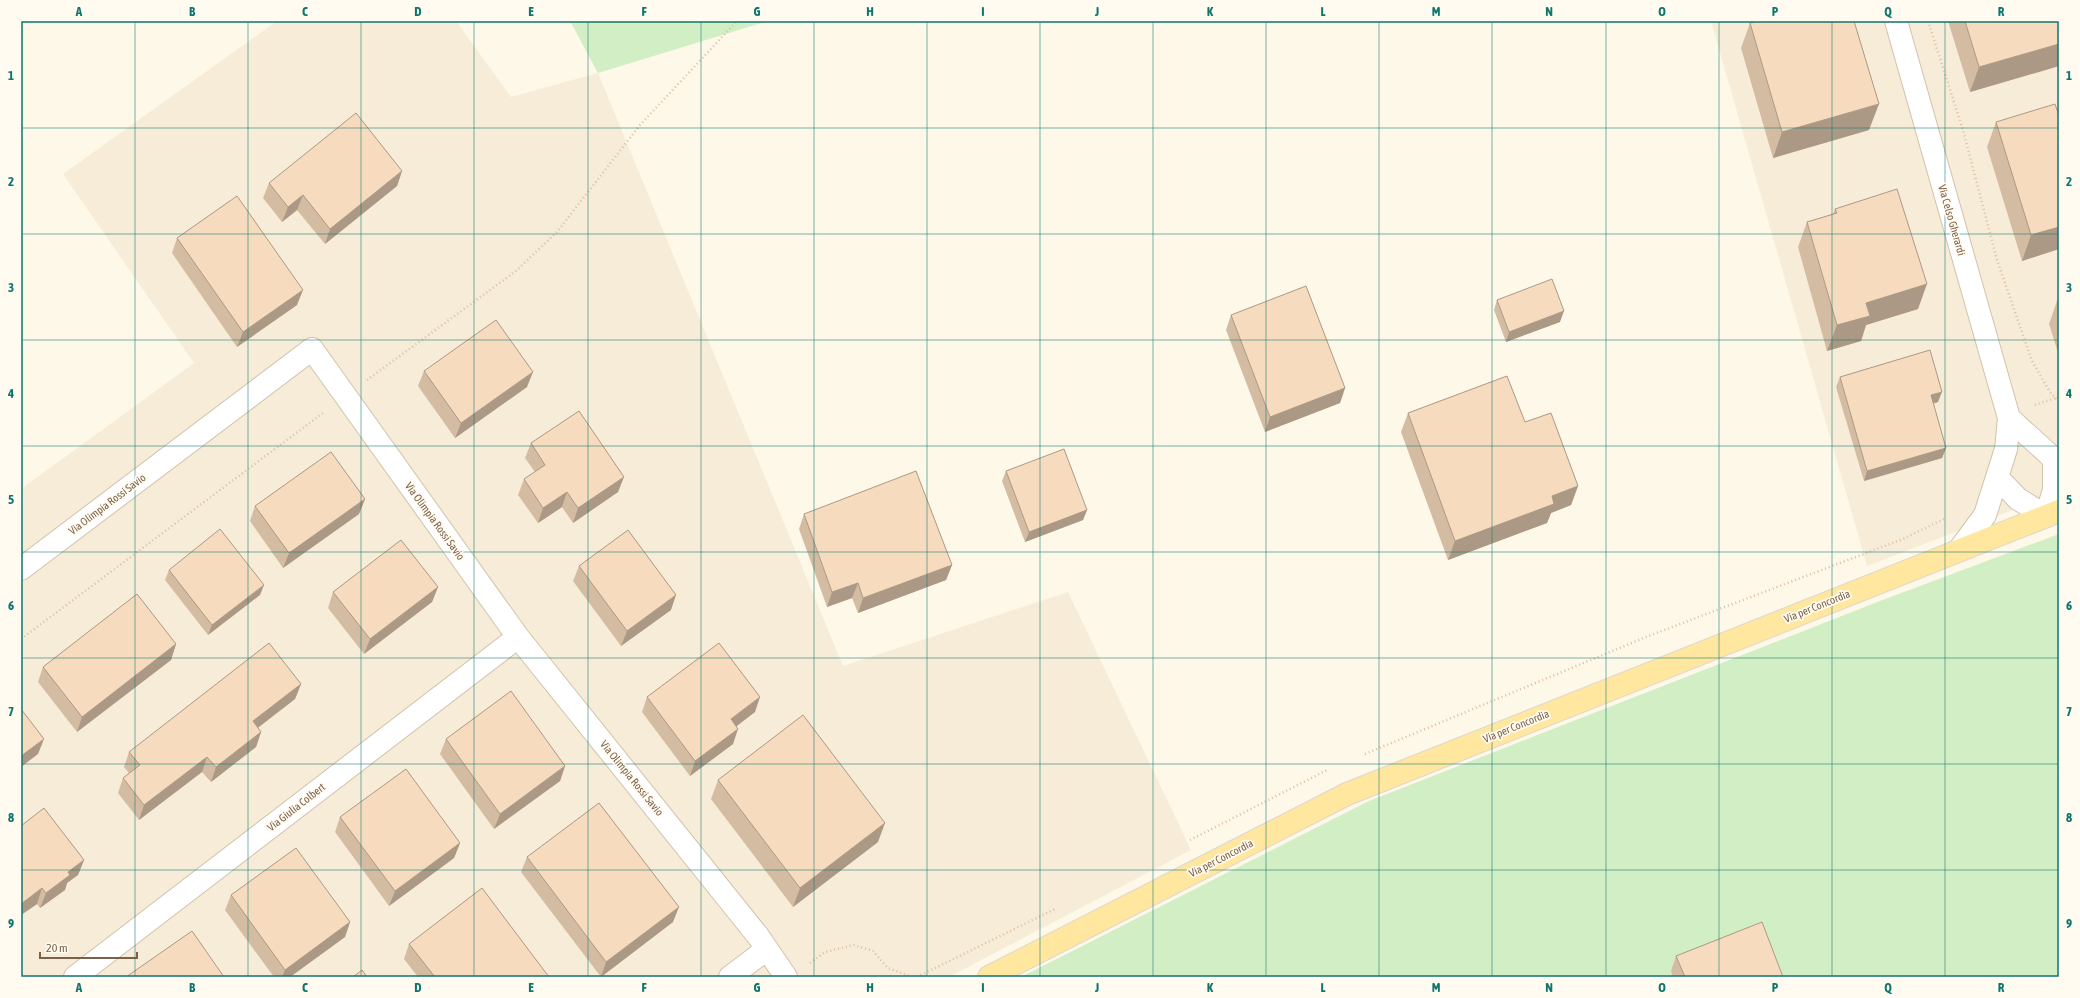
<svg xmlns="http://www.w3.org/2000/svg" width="2080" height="998" font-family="'Asap Condensed',sans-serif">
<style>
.residential{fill:#f7ecd7}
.green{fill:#d1eec5}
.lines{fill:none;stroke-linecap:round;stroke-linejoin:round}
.minor-casing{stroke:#d2c2ad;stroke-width:24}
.primary-casing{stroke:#ddd6d0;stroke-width:24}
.path{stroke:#dcbfa0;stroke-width:2.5;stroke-dasharray:1 3;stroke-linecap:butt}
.minor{stroke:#fff;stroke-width:22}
.primary{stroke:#ffe79f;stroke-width:22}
.wall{fill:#d4bca3}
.shaded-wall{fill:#ac9985}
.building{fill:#f6dbbe;stroke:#ac9985}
.grid{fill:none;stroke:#0f766e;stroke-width:1;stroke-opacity:0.55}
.labels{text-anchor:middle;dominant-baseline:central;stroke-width:3.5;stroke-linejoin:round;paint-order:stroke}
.street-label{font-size:11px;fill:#7c6149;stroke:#fffbf1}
.neatline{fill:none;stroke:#0f766e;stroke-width:1.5}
.grid-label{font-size:13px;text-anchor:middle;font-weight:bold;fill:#0f766e}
</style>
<rect width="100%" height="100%" fill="#fef8e9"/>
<path class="residential" d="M277,21H456L511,97L598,73L843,666L1068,592L1191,850L949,977H21V489L194,363L63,174Z
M1711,21H2059V492L1867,566Z"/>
<path class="green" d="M570,21H768L598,73Z
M2059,534V977H1021L1369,801L1880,601Z"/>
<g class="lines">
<defs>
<path id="minor" d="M1896,21L2009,418L2006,449L1985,515L1959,550
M2009,418L2054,459L2059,461
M1998,478L2018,499L2046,516L2054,490V459
M21,569L312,349L518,637L758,936L786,977
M75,977L518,637
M730,977L767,949"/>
<path id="primary" d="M989,977L1347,794L2059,511"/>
</defs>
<use href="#minor" class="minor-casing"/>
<use href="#primary" class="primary-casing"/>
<path class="path" d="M1928,21L1963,130L1997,260L2032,361L2050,392L2059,402
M367,380L516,271L557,232L640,125L737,21
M2035,405L2055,398
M21,639L323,413
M1365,754L1646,637L1903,539L1946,518
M1190,840L1329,769
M810,963L825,952L854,945L873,951L888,968L912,977
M917,977L1055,909"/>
<use href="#minor" class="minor"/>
<use href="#primary" class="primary"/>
</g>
<path class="wall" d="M1948,21H2059V66L1970,92Z
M1750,23L1869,130L1773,158L1741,48Z
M2059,116V249L2022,261L1987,147L1996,122Z
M402,171L397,186L325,244L297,210L282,222L263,198L269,183Z
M1835,209L1918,309L1866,325L1861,341L1827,351L1798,247L1807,222L1833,214Z
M177,238L297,305L237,347L172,253Z
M2058,298H2059V356L2049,324Z
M1497,300L1560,322L1506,342L1494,310Z
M1231,315L1345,388L1340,403L1265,432L1226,330Z
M424,371L527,387L455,438L418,386Z
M1840,377L1938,402L1933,404L1946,448L1942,458L1864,481L1836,387Z
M1408,413L1525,422L1578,486L1571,505L1551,513L1547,523L1448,560L1401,432Z
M531,443L618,492L573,523L562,507L538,523L518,495L524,479L535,472L525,458Z
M1006,471L1087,510L1083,520L1025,542L1002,481Z
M365,499L359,514L283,568L250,521L255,506Z
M804,514L952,565L946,580L858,613L852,598L827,607L799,529Z
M579,566L671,610L621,646L573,581Z
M169,570L260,595L208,635L165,580Z
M438,587L432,602L364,654L328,608L333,592Z
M176,644L171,660L77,732L38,682L43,667Z
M301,684L295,699L258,728L261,732L256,747L211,782L202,772L139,820L118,793L123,778L129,773L124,767L129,752Z
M647,697L755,712L737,726L733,744L690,776L642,712Z
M446,739L565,766L560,781L494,829L440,754Z
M718,780L878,842L793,907L711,799Z
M340,817L460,843L454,858L389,906L335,832Z
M21,826L84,860L78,875L67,883L65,890L40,908L37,904L21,915Z
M527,857L673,922L601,977L521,872Z
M231,895L350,922L345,937L290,977H274L225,910Z
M409,944L549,977H418L404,959Z
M1676,956L1783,977H1673L1671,971Z"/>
<path class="shaded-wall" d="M2059,44V66L1970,92L1979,67Z
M1879,104L1869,130L1773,158L1782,132Z
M402,171L397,186L325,244L330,229Z
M303,195L297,210L282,222L288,207Z
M2059,227V249L2022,261L2031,235Z
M1927,284L1918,309L1866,325L1861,341L1827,351L1837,325L1866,303Z
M303,290L297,305L237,347L243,332Z
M1564,311L1560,322L1506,342L1509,332Z
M533,372L527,387L455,438L461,423Z
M1345,388L1340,403L1265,432L1270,417Z
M1942,392L1938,402L1927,405L1931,395Z
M1946,448L1942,458L1864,481L1867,471Z
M624,477L618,492L573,523L578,508Z
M1578,486L1571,505L1551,513L1547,523L1448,560L1455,541L1552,496Z
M567,492L562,507L538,523L543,508Z
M365,499L359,514L283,568L289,553Z
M1087,510L1083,520L1025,542L1029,532Z
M952,565L946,580L858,613L863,598Z
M858,583L852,598L827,607L832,592Z
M264,585L260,595L208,635L212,625Z
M438,587L432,602L364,654L370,639Z
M676,595L671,610L621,646L627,631Z
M176,644L171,660L77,732L82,717Z
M301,684L295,699L247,736L253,721Z
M760,697L755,712L726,734L731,719Z
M738,729L733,744L690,776L695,761Z
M261,732L256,747L211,782L216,767Z
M44,739L38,754L21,767V756Z
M207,757L202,772L139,820L144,805Z
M565,766L560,781L494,829L500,814Z
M885,823L878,842L793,907L800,888Z
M460,843L454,858L389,906L395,891Z
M84,860L78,875L67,883L65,890L40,908L46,893L68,872Z
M42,888L37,904L21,915V904Z
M679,907L673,922L601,977L606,962Z
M350,922L345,937L290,977H282L285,970Z"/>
<path class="building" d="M1757,21H1854L1879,104L1782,132L1750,23Z
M1965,21H2059V44L1979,67Z
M2055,104L2059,116V227L2031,235L1996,122Z
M356,113L402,171L330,229L303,195L288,207L269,183Z
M1897,189L1927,284L1866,303L1870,316L1837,325L1807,222L1837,213L1835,209Z
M237,196L303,290L243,332L177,238Z
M1552,279L1564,311L1509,332L1497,300Z
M1306,286L1345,388L1270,417L1231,315Z
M496,320L533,372L461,423L424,371Z
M1930,350L1942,392L1931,395L1946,448L1867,471L1840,377Z
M1507,376L1525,422L1551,413L1578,486L1552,496L1554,504L1455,541L1408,413Z
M579,411L624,477L578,508L567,492L543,508L524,479L545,465L531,443Z
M1064,449L1087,510L1029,532L1006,471Z
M331,452L365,499L289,553L255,506Z
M916,471L952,565L863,598L858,583L832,592L804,514Z
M220,529L264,585L212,625L169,570Z
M628,530L676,595L627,631L579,566Z
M401,540L438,587L370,639L333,592Z
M137,594L176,644L82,717L43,667Z
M269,643L301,684L253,721L261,732L216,767L207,757L144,805L123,778L140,765L129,752Z
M719,643L760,697L731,719L738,729L695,761L647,697Z
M511,691L565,766L500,814L446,739Z
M21,709L44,739L21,756Z
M803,715L885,823L800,888L718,780Z
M406,769L460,843L395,891L340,817Z
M599,803L679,907L606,962L527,857Z
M44,808L84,860L68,872L70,875L46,893L42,888L21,904V826Z
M296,848L350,922L285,970L231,895Z
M482,888L549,977H435L409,944Z
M1762,922L1783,977H1685L1676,956Z
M192,931L224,977H126Z
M362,970L367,977H353Z"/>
<path class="grid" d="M135,21V977M248,21V977M361,21V977M474,21V977M588,21V977M701,21V977M814,21V977M927,21V977M1040,21V977M1153,21V977M1266,21V977M1379,21V977M1492,21V977M1606,21V977M1719,21V977M1832,21V977M1945,21V977M21,128H2059M21,234H2059M21,340H2059M21,446H2059M21,552H2059M21,658H2059M21,764H2059M21,870H2059"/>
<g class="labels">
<g class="street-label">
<text transform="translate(1952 220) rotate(74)">Via Celso Gherardi</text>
<text transform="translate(107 504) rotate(-37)">Via Olimpia Rossi Savio</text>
<text transform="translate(435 521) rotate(54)">Via Olimpia Rossi Savio</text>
<text transform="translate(1817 606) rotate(-22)">Via per Concordia</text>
<text transform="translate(1516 726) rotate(-22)">Via per Concordia</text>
<text transform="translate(632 778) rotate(51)">Via Olimpia Rossi Savio</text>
<text transform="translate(296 807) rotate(-38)">Via Giulia Colbert</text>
<text transform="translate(1221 858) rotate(-27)">Via per Concordia</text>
</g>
</g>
<rect width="2080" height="998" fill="none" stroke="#fffbf1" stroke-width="44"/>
<path d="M40 952v6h97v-6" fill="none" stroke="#7c6149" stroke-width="2"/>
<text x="46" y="952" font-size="12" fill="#7c6149" stroke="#fffbf1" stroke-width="3" paint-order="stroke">20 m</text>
<rect x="22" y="22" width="2036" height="954" class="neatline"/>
<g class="grid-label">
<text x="79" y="16">A</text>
<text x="192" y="16">B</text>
<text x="305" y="16">C</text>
<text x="418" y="16">D</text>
<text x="531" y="16">E</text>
<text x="644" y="16">F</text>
<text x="757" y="16">G</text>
<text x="870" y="16">H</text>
<text x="983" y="16">I</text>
<text x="1097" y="16">J</text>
<text x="1210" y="16">K</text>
<text x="1323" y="16">L</text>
<text x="1436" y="16">M</text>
<text x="1549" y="16">N</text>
<text x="1662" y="16">O</text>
<text x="1775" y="16">P</text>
<text x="1888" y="16">Q</text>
<text x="2001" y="16">R</text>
<text x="11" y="80">1</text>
<text x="2069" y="80">1</text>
<text x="11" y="186">2</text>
<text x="2069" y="186">2</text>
<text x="11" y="292">3</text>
<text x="2069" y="292">3</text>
<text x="11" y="398">4</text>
<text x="2069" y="398">4</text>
<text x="11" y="504">5</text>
<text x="2069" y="504">5</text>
<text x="11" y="610">6</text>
<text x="2069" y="610">6</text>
<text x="11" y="716">7</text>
<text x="2069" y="716">7</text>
<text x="11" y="822">8</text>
<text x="2069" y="822">8</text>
<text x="11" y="928">9</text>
<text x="2069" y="928">9</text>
<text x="79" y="992">A</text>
<text x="192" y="992">B</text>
<text x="305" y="992">C</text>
<text x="418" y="992">D</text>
<text x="531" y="992">E</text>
<text x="644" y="992">F</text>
<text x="757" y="992">G</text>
<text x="870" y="992">H</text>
<text x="983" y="992">I</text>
<text x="1097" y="992">J</text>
<text x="1210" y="992">K</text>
<text x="1323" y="992">L</text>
<text x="1436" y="992">M</text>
<text x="1549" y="992">N</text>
<text x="1662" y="992">O</text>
<text x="1775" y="992">P</text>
<text x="1888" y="992">Q</text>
<text x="2001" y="992">R</text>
</g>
</svg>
